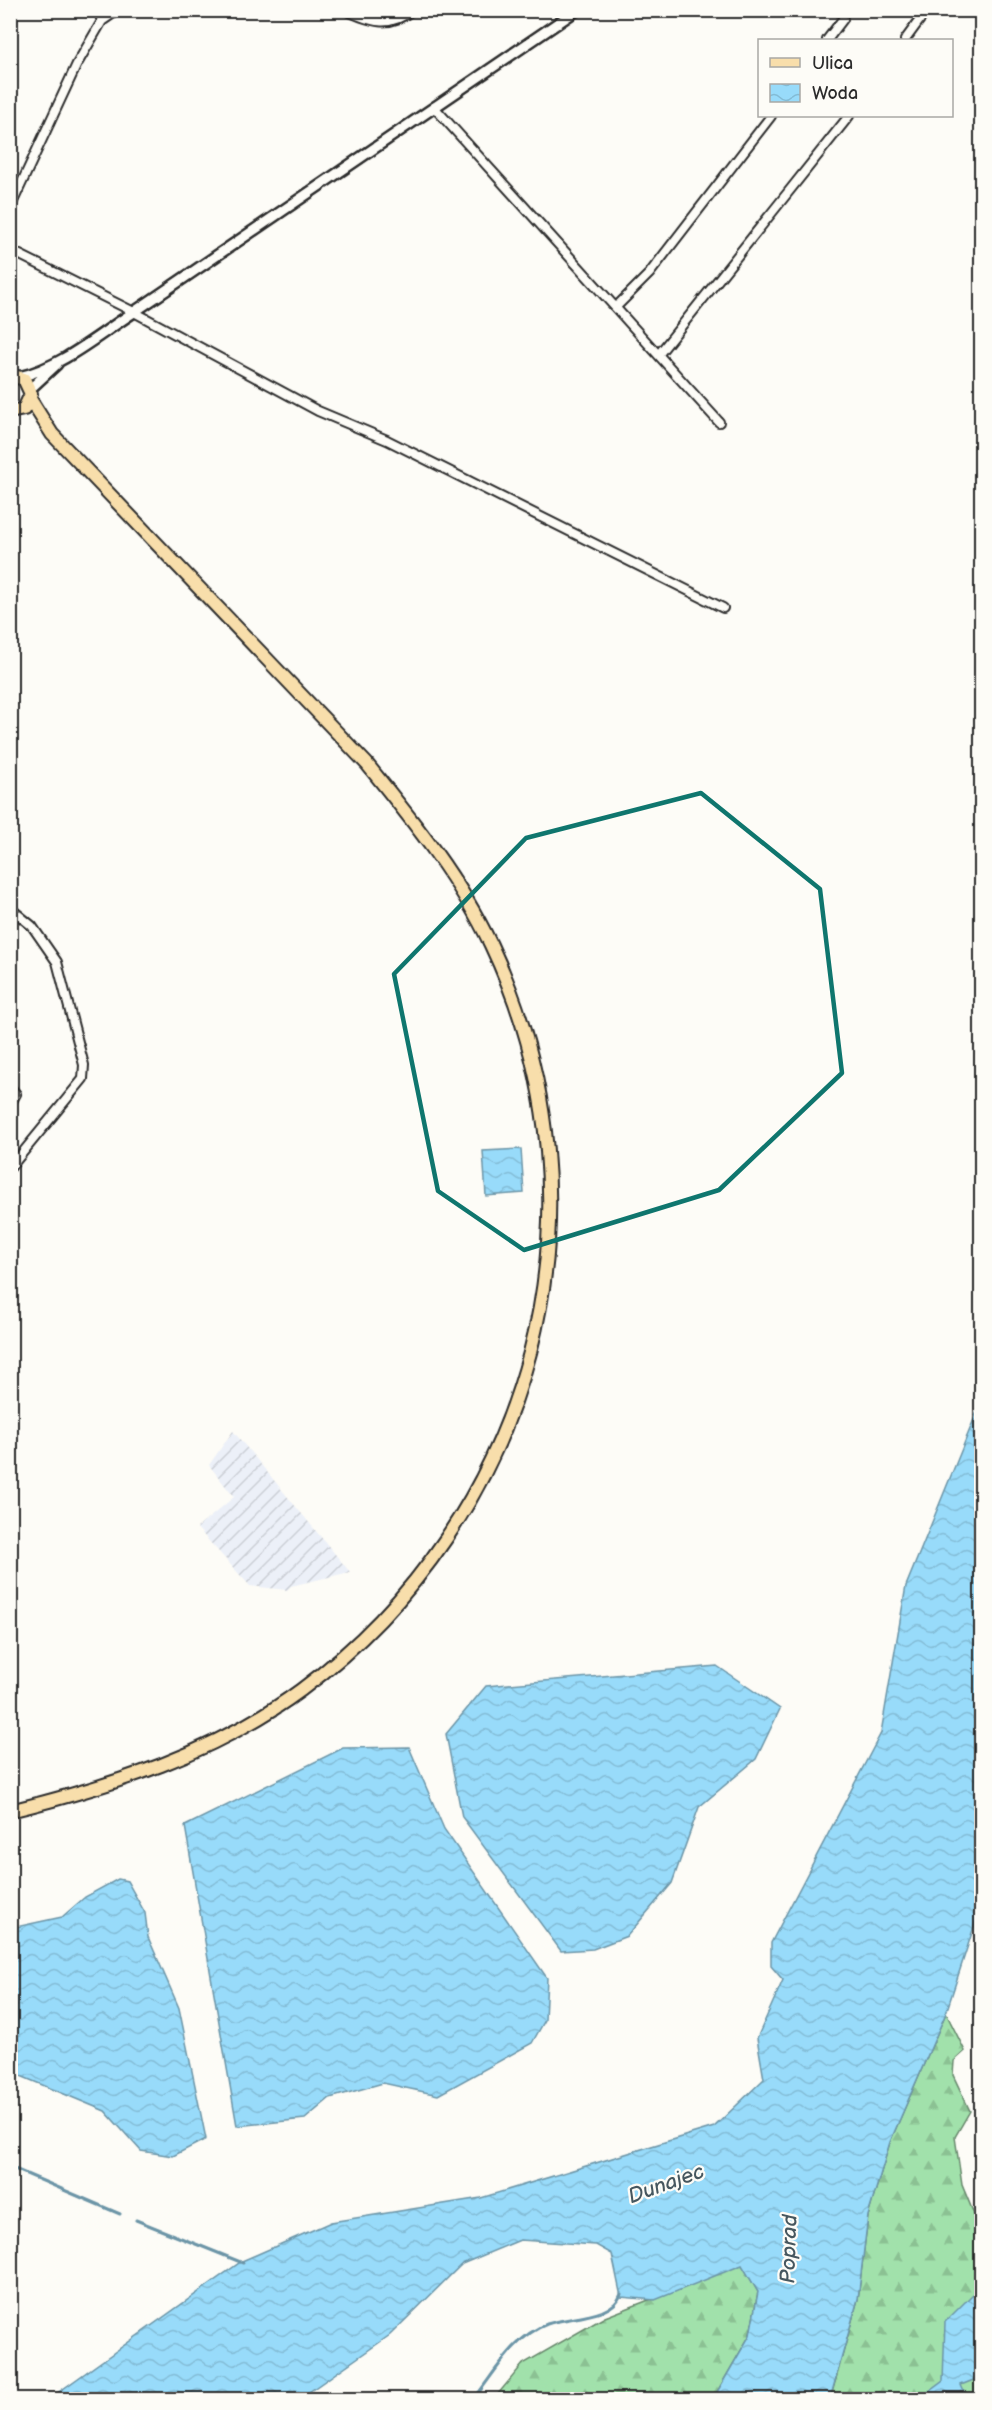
<svg xmlns="http://www.w3.org/2000/svg" width="992" height="2410" font-family="'Balsamiq Sans',sans-serif">
<style>
.industrial{fill:url(#industrial-furrows)}
.forest{fill:url(#forest-firs);stroke:#66866b;stroke-width:1.5}
.water{fill:url(#water-waves);stroke:#6c95a7;stroke-width:1.5}
.lines{fill:none;stroke-linecap:round;stroke-linejoin:round}
.stream{stroke:#6c95a7;stroke-width:3}
.minor-casing{stroke:#2b2b2b;stroke-width:12}
.tertiary-casing{stroke:#2b2b2b;stroke-width:14}
.primary-casing{stroke:#2b2b2b;stroke-width:16}
.minor{stroke:#fdfcf7;stroke-width:8}
.tertiary{stroke:#fdfcf7;stroke-width:9}
.primary{stroke:#f8deab;stroke-width:12}
.marked{fill:none;stroke:#0f766e;stroke-width:4.5;stroke-linejoin:round}
.labels{text-anchor:middle;dominant-baseline:central;stroke-width:4.5;stroke-linejoin:round;paint-order:stroke}
.water-label{font-size:21px;font-style:italic;fill:#46575f;stroke:#fdfcf7}
</style>
<defs>
<pattern id="industrial-furrows" width="10" height="10" patternUnits="userSpaceOnUse" patternTransform="scale(1.5)"><rect width="10" height="10" fill="#ecf0f8"/><path d="M-1 1l2-2M0 10L10 0M9 11l2-2" fill="none" stroke="#cbced5"/></pattern>
<pattern id="forest-firs" width="22" height="20" patternUnits="userSpaceOnUse" patternTransform="scale(1.5)"><rect width="22" height="20" fill="#a1e1ab"/><path d="M5 1l3.5 6h-7zM16 11l3.5 6h-7z" fill="#8bc193"/></pattern>
<pattern id="water-waves" width="16" height="10" patternUnits="userSpaceOnUse" patternTransform="scale(1.5)"><rect width="16" height="10" fill="#98dbfa"/><path d="M0 5q4-4 8 0t8 0" fill="none" stroke="#83bcd6"/></pattern>
</defs>
<rect width="100%" height="100%" fill="#fdfcf7"/>
<filter id="ink" filterUnits="userSpaceOnUse"><feTurbulence type="fractalNoise" baseFrequency=".0167" numOctaves="2"/><feDisplacementMap in="SourceGraphic" scale="12" xChannelSelector="R" yChannelSelector="G"/><feConvolveMatrix kernelMatrix="1 2 1 2 8 2 1 2 1" color-interpolation-filters="sRGB"/></filter>
<g filter="url(#ink)">
<path class="industrial" d="M233,1431L350,1572L291,1586L287,1590L250,1586L197,1528L234,1497L209,1465Z"/>
<path class="forest" d="M946,2013L965,2051L954,2061L953,2075L970,2111L955,2137L962,2185L981,2231V2399L830,2400L858,2299L868,2216L890,2142Z
M742,2264L758,2292L750,2335L713,2399L493,2400L523,2364L605,2317Z"/>
<path class="water" d="M521,1149L524,1193L486,1196L483,1151Z
M981,1402V1905L946,2013L890,2142L868,2216L858,2299L830,2399H713L750,2335L758,2292L742,2265L655,2300L621,2297L612,2254L596,2245L520,2240L462,2264L390,2335L299,2399H49L242,2261L331,2222L481,2198L714,2127L764,2079L757,2038L783,1980L771,1966V1943L881,1733L906,1586Z
M717,1666L780,1709L756,1759L699,1807L672,1883L627,1936L593,1949L561,1951L462,1817L446,1734L486,1686Z
M409,1747L444,1829L547,1978L545,2020L532,2043L438,2095L383,2083L330,2098L305,2119L237,2126L185,1826L343,1748Z
M118,1879L127,1881L145,1913L148,1937L179,2008L206,2139L173,2156L141,2151L105,2111L11,2072V1928L62,1917L85,1897Z
M981,2286V2377L961,2385L967,2399H919L943,2381L945,2322Z"/>
<g class="lines">
<path class="stream" d="M10,2167L120,2214
M136,2220L243,2263
M473,2400C495,2373 513,2337 547,2324C568,2316 613,2319 621,2294"/>
<defs>
<path id="minor" d="M98,10L102,21
M345,10C370,21 389,29 412,10
M827,40L843,19
M905,40L927,10
M434,107L719,422
M10,208L77,64L102,21L118,10
M10,250L134,312L318,411L387,440L723,608
M616,307L649,274L771,116
M659,354L849,116
M10,908L32,926L57,962L84,1065L83,1079L10,1168
M10,1087L16,1094L10,1105"/>
<path id="tertiary" d="M19,377C60,368 100,334 134,312L577,10
M30,389L57,364"/>
<path id="primary" d="M10,375L24,379L31,394L24,409L10,412
M10,1811C112,1786 216,1753 301,1690C534,1517 616,1209 491,945C460,879 413,821 367,764L52,434L30,399"/>
</defs>
<use href="#minor" class="minor-casing"/>
<use href="#tertiary" class="tertiary-casing"/>
<use href="#primary" class="primary-casing"/>
<use href="#minor" class="minor"/>
<use href="#tertiary" class="tertiary"/>
<use href="#primary" class="primary"/>
</g>
</g>
<path class="marked" d="M701,793L820,889L842,1073L719,1190L524,1250L438,1191L394,974L526,838Z"/>
<g class="labels">
<g class="water-label">
<text transform="translate(666 2184) rotate(-20)">Dunajec</text>
<text transform="translate(789 2249) rotate(-88)">Poprad</text>
</g>
</g>
<rect width="992" height="2410" fill="none" stroke="#fdfcf7" stroke-width="36"/>
<rect x="18" y="18" width="956" height="2374" fill="none" stroke="#2b2b2b" stroke-width="2" filter="url(#ink)"/>
<rect x="758" y="39" width="195" height="78" fill="#fdfcf7" stroke="#a9a8a5" stroke-width="1.5"/>
<rect x="770" y="58" width="30" height="9" fill="#f8deab" stroke="#a9a8a5" stroke-width="1.5"/>
<text x="812" y="69" font-size="18" fill="#2b2b2b">Ulica</text>
<rect x="770" y="84" width="30" height="18" fill="url(#water-waves)" stroke="#a9a8a5" stroke-width="1.5"/>
<text x="812" y="99" font-size="18" fill="#2b2b2b">Woda</text>
</svg>
